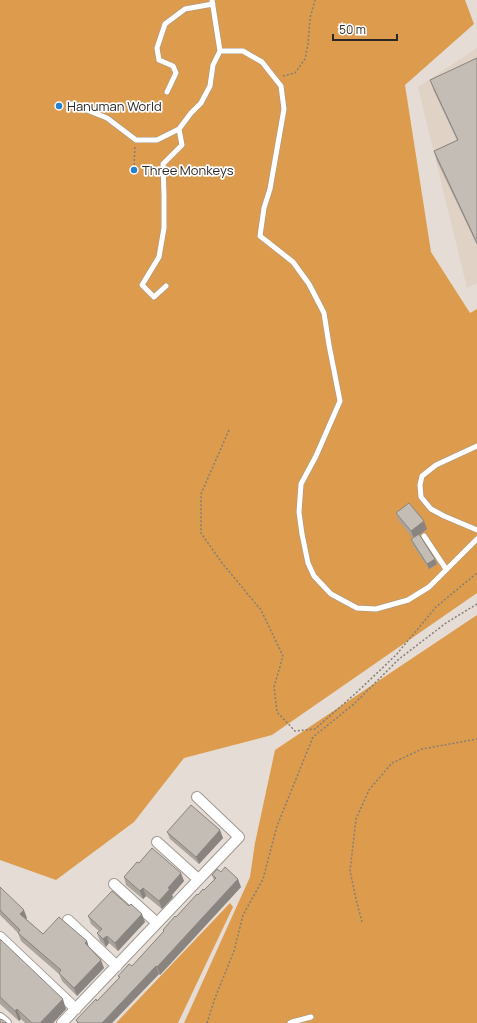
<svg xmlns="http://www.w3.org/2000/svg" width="477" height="1023" font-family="Manrope,sans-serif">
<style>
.built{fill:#e0d2c4}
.forest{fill:#dc9b4d}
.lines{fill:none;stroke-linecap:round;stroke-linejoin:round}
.service-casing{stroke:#9f9891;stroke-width:6}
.minor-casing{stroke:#9f9891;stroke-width:12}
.path{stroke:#837e78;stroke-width:1.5;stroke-dasharray:2 2;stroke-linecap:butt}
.service{stroke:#fff;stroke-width:5}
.minor{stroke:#fff;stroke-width:10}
.wall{fill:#a9a39c}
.shaded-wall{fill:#89847f}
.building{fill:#c4bdb5;stroke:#89847f}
.poi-dot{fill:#2580cd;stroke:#fff;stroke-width:1.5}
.labels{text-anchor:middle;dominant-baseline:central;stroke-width:3.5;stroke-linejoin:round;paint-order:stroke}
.poi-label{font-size:13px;fill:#2a2724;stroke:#fff;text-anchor:start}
</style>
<rect width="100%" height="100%" fill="#e5ddd5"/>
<path class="built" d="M477,48V283L467,288L418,87Z"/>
<path class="forest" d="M0,0H465L474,24L405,85L431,252L470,313L477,309V593L272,735L184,758L134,822L56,880L0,860Z
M477,615V1023H184L250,877L255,843L275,750Z
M230,903L233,907L178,1023H116Z"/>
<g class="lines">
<defs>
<path id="service" d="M212,0L220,51
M167,92L176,73L173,66L159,60L157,48L165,24L185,9L213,4
M72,104L107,118L136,140H157L179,129L191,113L201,103L210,86L213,65L220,51H243L262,62L281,86L284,109L270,189L264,208L260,236L293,262L309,284L324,313L329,345L340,401L316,456L301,484L299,512L302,534L308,563L314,576L331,594L357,608L376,609L408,600L429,587L477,539
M166,286L154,297L142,285L159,257L164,228V195L163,164L182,145L179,129
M477,446L436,465L422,476L420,485L421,497L431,509L444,516L477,530
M424,536L446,569
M290,1023L292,1022L311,1017"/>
<path id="minor" d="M157,842L198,879
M114,884L157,923
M68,920L117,966
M0,937L76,1009
M0,1018L6,1023
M62,1023L239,837L197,797"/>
</defs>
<use href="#service" class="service-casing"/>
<use href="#minor" class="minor-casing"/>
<path class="path" d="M283,76L295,73L305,59L308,44L310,18L315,0
M134,169L135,146
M229,430L201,494V533L222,563L261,610L283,656L274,687L277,712L295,731L315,729L356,693L396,655L436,607L477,573
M362,922L356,899L350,871L356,819L369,790L392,763L422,749L477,739
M207,1023L215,998L234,951L243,915L263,879L277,826L313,737L354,704L399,659L446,623L477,604"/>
<use href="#service" class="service"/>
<use href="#minor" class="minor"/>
</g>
<path class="wall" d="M477,58V245L437,161L434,151L457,140L434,91L430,80Z
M396,513L427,529L419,535L435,559L437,564L429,569L413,545L411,539L413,538L399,521Z
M167,832L223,838L199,864L170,839Z
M139,863L184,881L172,895L173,897L162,909L146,896L143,899L126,885L124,877Z
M221,872L241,887L160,975L159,974L112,1023H77L76,1020L97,1001L119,978L118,976L132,966L163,932V930L198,895L204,890L214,880L212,875Z
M0,887L27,918L26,919L43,934L87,941L89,947L104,968L77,996L62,981L59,974L21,941L18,933L0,915Z
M88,916L145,922L118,951L109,943L106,947L100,941L97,933L99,931L91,924Z
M0,939L66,1009L53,1023H25L21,1019L19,1021L0,1004Z"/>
<path class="shaded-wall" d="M424,521L427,529L414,539L411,531Z
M435,559L437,564L429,569L427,564Z
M220,830L223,838L199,864L196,857Z
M181,873L184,881L172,895L173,897L162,909L159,901L168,888Z
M238,879L241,887L160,975L157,967Z
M143,888L146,896L143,899L140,891Z
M24,910L27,918L23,922L20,914Z
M142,914L145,922L118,951L115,943Z
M107,936L109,943L106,947L103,939Z
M87,941L89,949L85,943Z
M101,960L104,968L77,996L74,988Z
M156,966L159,974L112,1023H102Z
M63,999L66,1009L53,1023H40Z
M17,1009L21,1019L19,1021L15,1011Z"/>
<path class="building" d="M477,58V243L434,151L458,140L430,80Z
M409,503L424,521L411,531L396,513Z
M419,534L435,559L427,564L411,539Z
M191,805L220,830L196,857L167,832Z
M152,848L181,873L168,888L170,889L159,901L143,888L140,891L124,877L137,862L139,863Z
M225,867L238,879L157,967L156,966L102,1023H79L76,1020L96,999L97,1001L120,977L118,976L129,964L132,966L164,931L163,930L175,916L176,917L197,894L198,895L203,889L204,890L216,878L212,875L217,869L221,872Z
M0,887L24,910L20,914L43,934L59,917L87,941L85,943L101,960L74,988L59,973L61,970L18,933L20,930L0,910Z
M112,891L129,906L131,904L142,914L115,943L107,936L103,939L97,933L102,929L88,916Z
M0,939L63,999L40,1023H32L17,1009L15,1011L0,997Z
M0,1019L3,1020L7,1023H0Z"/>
<g class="poi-dot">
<circle cx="59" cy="106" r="4"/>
<circle cx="134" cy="170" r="4"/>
</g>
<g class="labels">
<g class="poi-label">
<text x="67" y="106">Hanuman World</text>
<text x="142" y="170">Three Monkeys</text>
</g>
</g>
<path d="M333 34v6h64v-6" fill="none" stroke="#2a2724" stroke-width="2"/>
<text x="339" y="34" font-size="12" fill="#2a2724" stroke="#ffffff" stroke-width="3" paint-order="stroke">50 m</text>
</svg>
